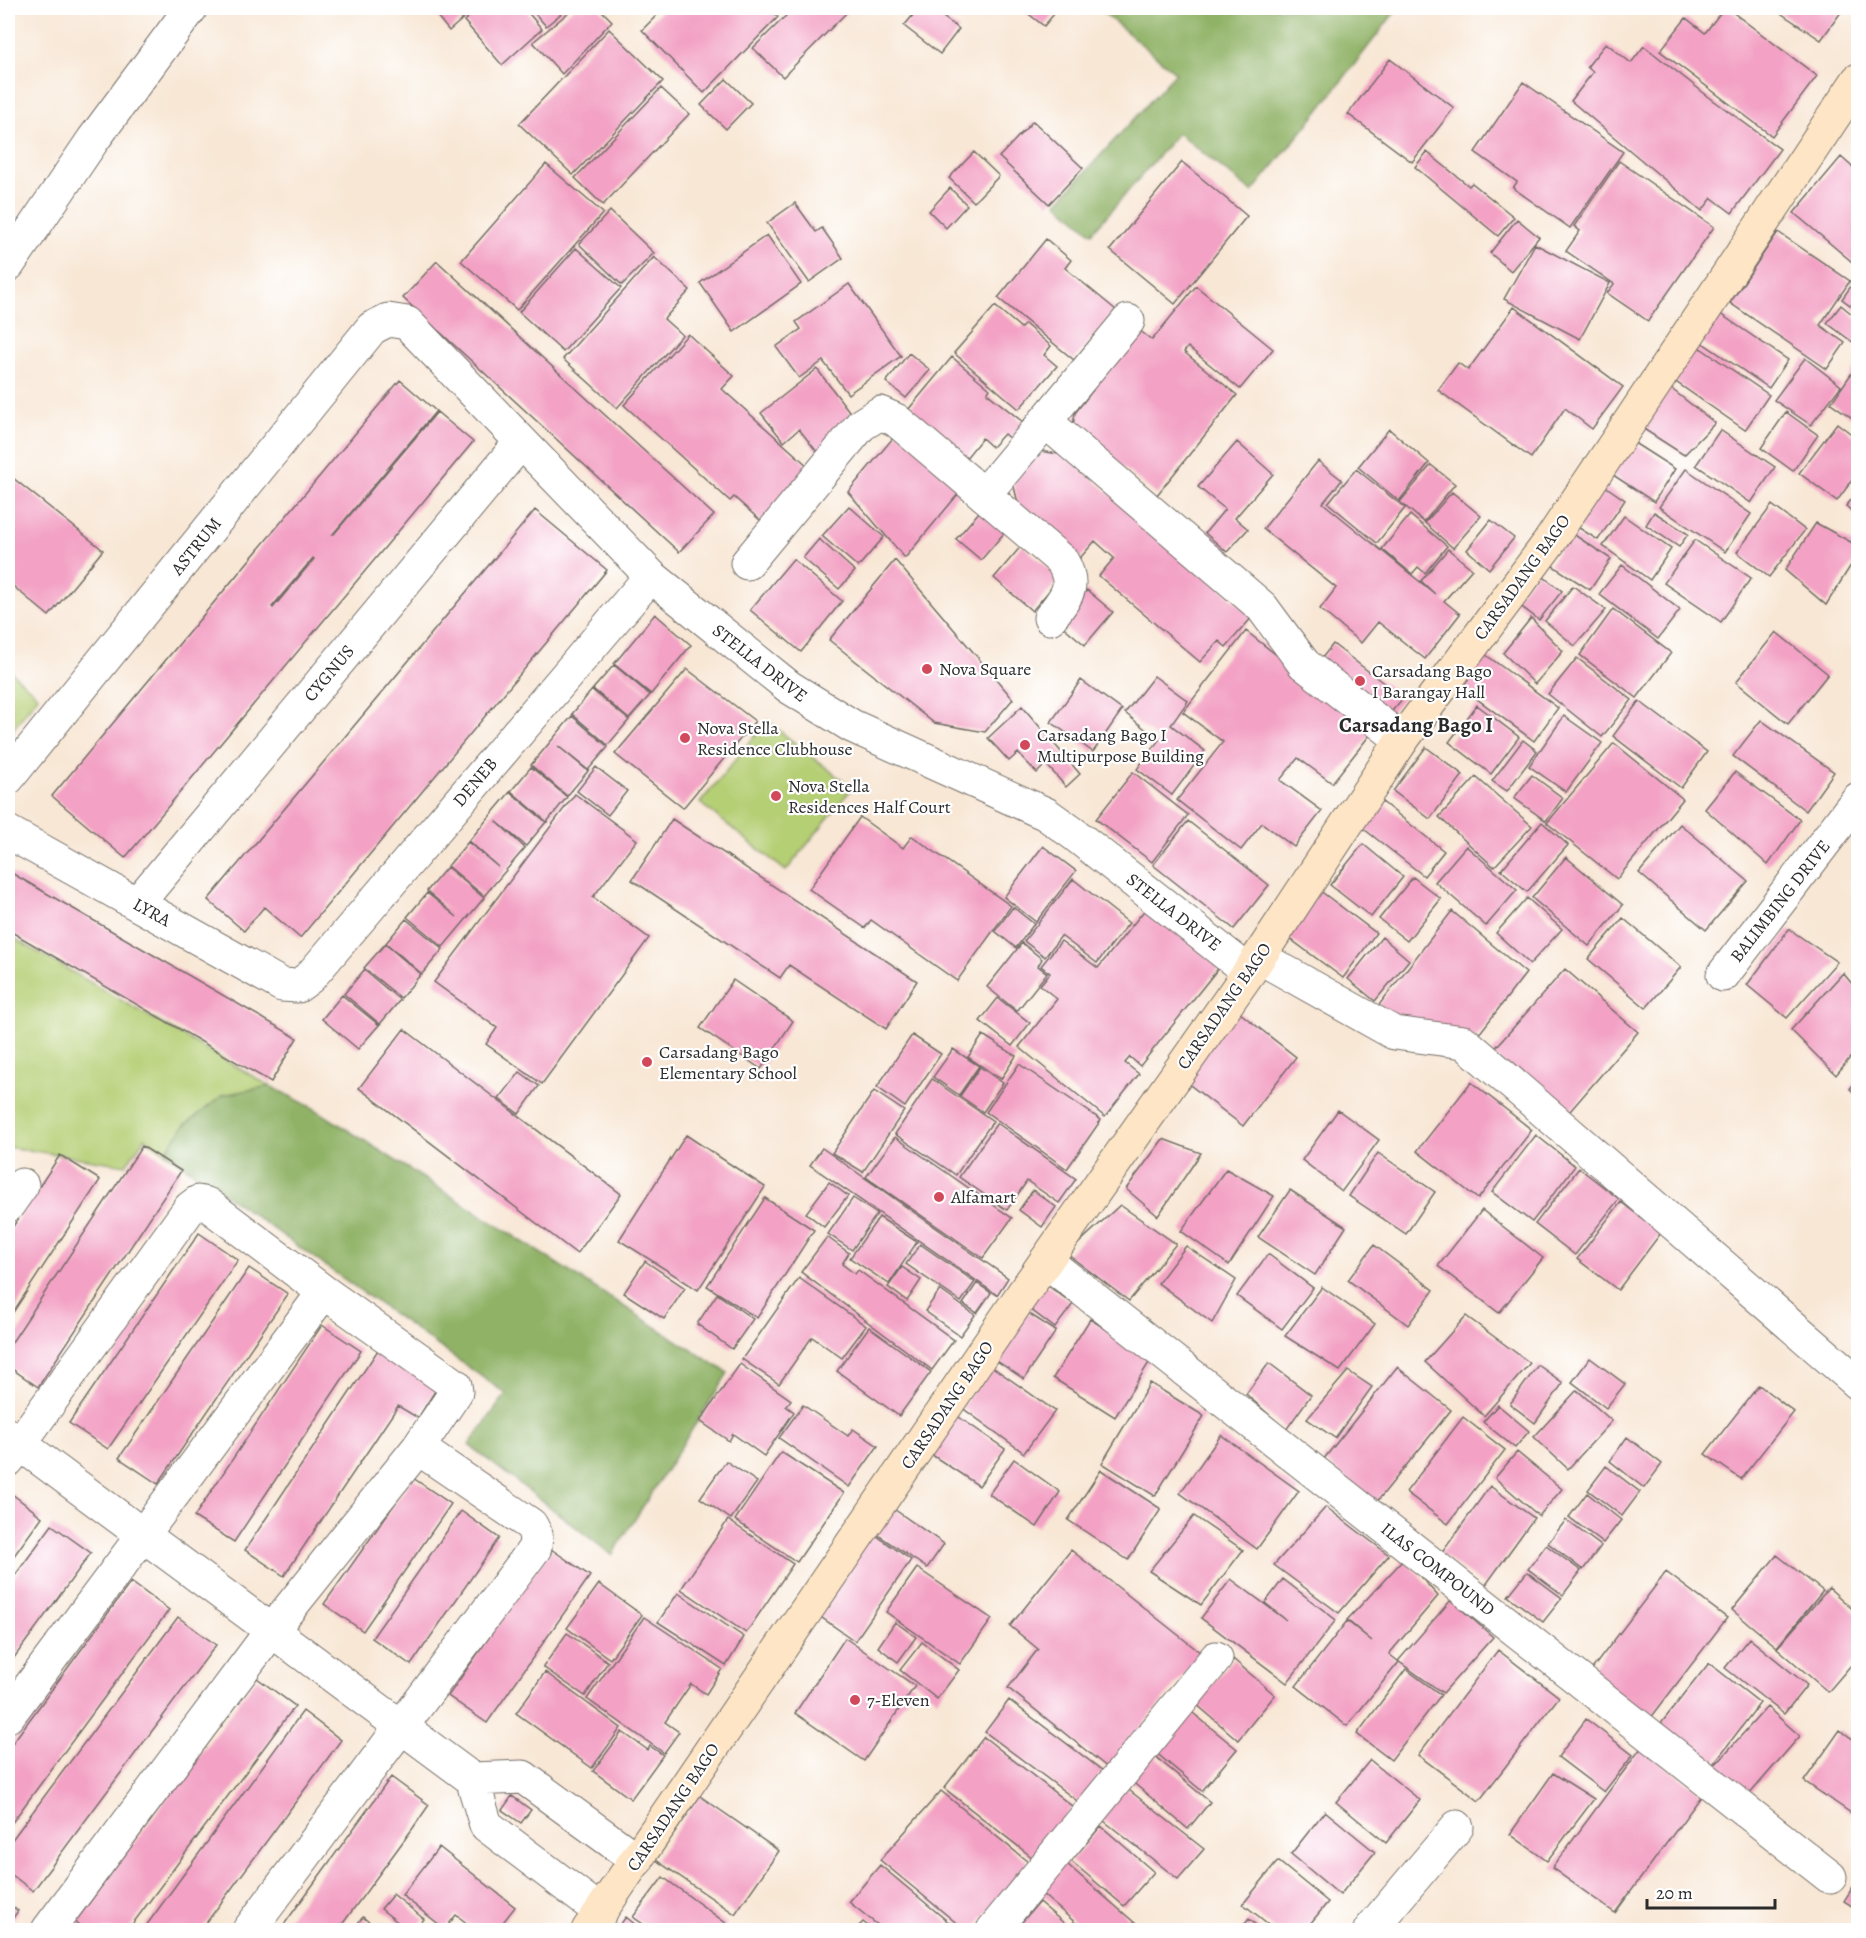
<svg xmlns="http://www.w3.org/2000/svg" width="1866" height="1938" font-family="Alegreya,serif">
<style>
.green{fill:#b5cf75;stroke:#707d50;stroke-width:1.5}
.forest{fill:#90b266;stroke:#5e6e48;stroke-width:1.5}
.building{fill:#f3a1c4;fill-rule:evenodd}
.lines{fill:none;stroke-linecap:round;stroke-linejoin:round}
.street-casing{stroke:#736d66;stroke-width:35}
.secondary-casing{stroke:#736d66;stroke-width:35}
.street{stroke:#fff;stroke-width:33}
.secondary{stroke:#fde5c5;stroke-width:33}
.poi-dot{fill:#d1495b;stroke:#fff;stroke-width:2}
.labels{text-anchor:middle;dominant-baseline:central;stroke-width:4.5;stroke-linejoin:round;paint-order:stroke}
.street-label{font-size:18px;fill:#2b2b2b;stroke:#fff}
.poi-label{font-size:18px;fill:#2b2b2b;stroke:#fff;text-anchor:start}
.quarter-label{font-size:21px;font-weight:bold;fill:#2b2b2b;stroke:#fff}
</style>
<rect width="100%" height="100%" fill="#fff"/>
<filter id="ink" filterUnits="userSpaceOnUse"><feTurbulence type="fractalNoise" baseFrequency=".0167" numOctaves="2"/><feDisplacementMap in="SourceGraphic" scale="12" xChannelSelector="R" yChannelSelector="G"/><feConvolveMatrix kernelMatrix="1 2 1 2 8 2 1 2 1" color-interpolation-filters="sRGB"/></filter>
<filter id="wash" filterUnits="userSpaceOnUse"><feTurbulence type="fractalNoise" baseFrequency=".008" numOctaves="4" result="noise"/><feDisplacementMap in="SourceGraphic" scale="24" xChannelSelector="R" yChannelSelector="G"/><feGaussianBlur stdDeviation="1.35" result="paint"/><feColorMatrix in="noise" values="0 0 0 0 0 0 0 0 0 0 0 0 0 0 0 0 0 1.4 0 .05"/><feComposite in="paint" operator="in"/></filter>
<g filter="url(#wash)">
<rect width="100%" height="100%" fill="#f8e7d5"/>
<path class="green" d="M8,669L38,696L8,736Z
M767,721L852,788L786,871L700,803Z
M8,935L270,1086L223,1095L184,1126L165,1152L145,1138L126,1165L8,1147Z"/>
<path class="forest" d="M1098,8H1398L1316,114L1252,192L1178,133L1092,233L1057,203L1176,73Z
M270,1086L315,1109L728,1373L612,1555L469,1445L506,1394L165,1152L184,1126L223,1095Z"/>
<g id="blocks">
<path class="building" d="M446,8H475L449,31L437,16Z
M479,8H524L542,29L502,65L464,21Z
M530,8H568L546,26Z
M574,8H599L612,21L562,74L533,42Z
M664,8H768L778,17L704,93L642,30Z
M794,8H851L783,77L753,48Z
M919,8H931L959,29L940,54L904,26Z
M1021,8H1059L1044,26Z
M1724,8H1727L1817,76L1772,136L1660,51L1686,18L1705,33Z
M1773,8H1844L1821,40Z
M609,29L663,81L573,175L519,124Z
M1606,43L1631,63L1644,46L1709,97L1780,149L1732,213L1712,198L1702,211L1571,101L1593,72L1587,67Z
M1390,59L1454,108L1412,162L1348,114Z
M726,79L751,103L726,129L701,105Z
M1523,82L1623,152L1570,228L1513,188L1517,182L1475,152Z
M661,88L689,114L603,205L575,178Z
M1033,121L1083,168L1049,204L999,157Z
M974,152L999,176L974,202L949,178Z
M1427,152L1469,186L1472,183L1514,217L1498,236L1415,167Z
M1841,157L1858,172V267L1794,213Z
M1619,161L1714,227L1648,321L1607,293L1614,284L1566,251L1580,231L1574,226Z
M1182,162L1247,216L1175,304L1110,250Z
M546,164L603,213L517,310L461,261Z
M950,188L967,205L946,228L929,211Z
M795,203L816,232L822,228L843,258L809,282L767,223Z
M610,211L654,253L622,285L579,244Z
M1517,219L1539,237L1511,271L1490,253Z
M1778,232L1850,281L1820,325L1845,343L1827,369L1730,303Z
M767,235L801,284L734,332L700,283Z
M1046,239L1071,260L1065,268L1116,310L1074,360L998,298Z
M1535,244L1610,283L1580,339L1504,299Z
M576,248L621,288L563,352L519,312Z
M654,257L690,290L664,319L682,335L617,408L563,359Z
M437,261L714,515L679,552L403,298Z
M1858,276V311L1842,299Z
M849,284L901,356L848,394L823,361L799,378L776,347L801,329L796,322Z
M1196,286L1273,349L1240,389L1188,347L1184,352L1237,395L1157,495L1073,426L1075,413L1093,390L1091,388L1135,327L1152,340Z
M1841,305L1858,319V346L1827,323Z
M995,306L1021,328L1025,324L1051,346L1044,355L1057,366L1019,409L954,353Z
M1514,307L1623,387L1592,429L1565,408L1531,458L1438,390L1458,363L1468,370Z
M1710,307L1788,360L1769,388L1691,335Z
M688,334L734,376L722,389L809,467L762,522L734,497L730,501L624,405Z
M1696,345L1769,395L1745,430L1673,380Z
M909,353L930,370L906,398L886,382Z
M952,357L990,389L987,393L1024,423L1010,439L1004,434L992,447L982,438L966,458L908,410Z
M1805,358L1841,386L1811,425L1774,400Z
M1858,364V422L1831,403Z
M817,369L852,415L817,452L799,429L784,442L761,413Z
M400,380L436,411L333,534H334L437,412L473,442L125,858L52,796ZM313,558L314,559L273,608L272,607Z
M1669,387L1715,423L1684,455L1639,426Z
M1786,412L1818,435L1793,471L1761,448Z
M1837,423L1858,439V472L1837,501L1799,473Z
M1389,429L1429,463L1399,501L1358,467Z
M1720,430L1775,467L1751,503L1696,465Z
M898,432L964,487L905,558L848,492Z
M1628,439L1675,469L1654,502L1607,471Z
M1237,442L1273,474L1235,518L1248,529L1227,552L1205,533L1225,509L1198,487Z
M1039,451L1065,455L1253,616L1226,647L1219,641L1200,662L1099,576L1114,558L1095,541L1080,558L1019,507L1013,483Z
M1318,461L1342,480L1323,503L1435,594L1421,581L1448,549L1472,569L1444,601L1460,614L1425,659L1378,622L1361,643L1320,609L1336,588L1263,529Z
M1431,465L1455,484L1424,522L1400,502Z
M1356,469L1405,508L1377,543L1328,503Z
M1686,469L1751,514L1725,552L1659,507Z
M8,474L103,550L49,616L8,582Z
M1605,486L1625,500L1598,540L1576,526Z
M1452,492L1481,516L1453,548L1425,523Z
M1858,492V517L1846,506Z
M986,504L1011,525L981,560L956,539Z
M1772,505L1805,530L1769,577L1737,552Z
M849,506L884,537L858,567L822,536Z
M535,510L607,570L300,938L264,907L244,931L208,900Z
M1654,512L1688,534L1679,547L1646,525Z
M1410,515L1447,546L1425,573L1418,567L1412,574L1382,549Z
M1624,516L1671,549L1650,580L1603,546Z
M1491,520L1514,538L1489,569L1467,550Z
M1816,523L1858,546V554L1826,605L1785,570Z
M1570,532L1611,559L1590,590L1550,564Z
M819,539L855,571L839,589L803,558Z
M1695,540L1751,578L1721,622L1664,583Z
M1022,545L1060,578L1032,611L994,578Z
M793,559L842,601L801,652L750,610Z
M895,560L1013,699L985,732L934,723L829,640Z
M1622,565L1680,610L1658,639L1599,594Z
M1537,572L1562,591L1539,620L1514,601Z
M1573,586L1606,610L1575,646L1545,621Z
M1087,590L1113,612L1085,645L1060,624Z
M1613,609L1671,653L1637,698L1580,655Z
M655,614L691,645L651,694L614,664Z
M1531,618L1563,651L1535,684L1503,653Z
M1246,631L1373,731L1332,783L1298,758L1280,780L1322,811L1294,847L1262,823L1241,850L1177,800L1223,742L1183,712Z
M1776,632L1828,674L1788,724L1736,682Z
M1333,644L1403,698L1387,717L1317,664Z
M1482,652L1558,708L1534,741L1458,685Z
M1577,658L1632,700L1602,737L1548,694Z
M614,665L650,695L629,719L593,689Z
M687,669L755,721L683,808L615,754Z
M1154,676L1188,701L1171,725L1205,751L1172,795L1137,769L1159,740L1125,713Z
M1081,680L1122,710L1093,752L1051,722Z
M592,690L629,720L608,745L572,714Z
M1639,701L1707,752L1681,788L1613,736Z
M1477,705L1519,737L1491,774L1449,742Z
M1022,706L1080,774L1066,787L1046,764L1037,773L1018,753L1009,761L988,738Z
M572,716L608,747L588,770L558,746L588,771L567,796L531,765Z
M1564,716L1602,743L1566,792L1529,766Z
M1761,720L1834,772L1806,811L1733,756Z
M1523,740L1537,751L1507,791L1492,781Z
M1614,743L1683,799L1617,879L1547,823Z
M1426,747L1463,775L1430,819L1393,791Z
M531,767L567,797L547,822L511,791Z
M596,767L627,791L608,815L577,791Z
M1133,772L1188,815L1152,862L1096,819Z
M1735,772L1800,820L1768,865L1705,809Z
M1532,775L1563,798L1546,821L1514,798Z
M1476,777L1532,826L1494,867L1439,817Z
M510,792L546,822L526,846L496,821L525,848L484,896L448,866L468,842L498,867L469,841Z
M575,794L637,840L593,897L649,938L542,1084L486,1044L497,1028L434,982Z
M1381,801L1444,851L1424,876L1360,826Z
M860,817L903,848L912,836L1011,906L957,981L871,920L865,928L809,889Z
M672,819L917,981L886,1029L789,965L780,978L632,880Z
M1188,821L1269,885L1234,929L1153,865Z
M1542,822L1568,845L1527,892L1501,870Z
M1680,824L1748,881L1706,930L1639,873Z
M1363,844L1403,877L1371,917L1330,885Z
M1043,846L1076,871L1036,922L1004,897Z
M1466,846L1517,890L1486,926L1435,882Z
M1566,857L1623,905L1589,946L1532,898Z
M447,867L484,898L443,947L407,917L427,893L457,917L427,891Z
M8,871L297,1038L271,1082L8,930Z
M1413,877L1441,899L1407,941L1379,919Z
M1073,879L1129,923L1097,963L1061,936L1045,957L1024,941Z
M1319,890L1376,933L1343,978L1285,935Z
M1527,898L1562,929L1530,964L1496,933Z
M1013,907L1034,924L1016,948L995,931Z
M1147,907L1220,966L1140,1066L1130,1057L1125,1063L1139,1074L1105,1117L1019,1047L1057,999L1040,985L1050,973L1041,966L1061,941L1098,968Z
M1452,911L1526,973L1476,1038L1375,1010Z
M1623,918L1681,967L1646,1008L1588,959Z
M406,919L443,949L422,974L386,943Z
M1789,929L1837,962L1787,1018L1747,985Z
M1382,937L1409,960L1375,1001L1348,979Z
M1022,943L1042,959L1038,966L1047,973L1017,1011L987,987Z
M385,944L421,974L401,998L364,968Z
M1565,969L1638,1032L1565,1117L1491,1053Z
M364,970L400,1000L380,1024L344,994Z
M1843,973L1858,991V1048L1836,1075L1791,1030Z
M733,980L793,1021L761,1069L700,1028Z
M342,995L379,1025L358,1049L322,1019Z
M998,998L1030,1023L1012,1046L980,1021Z
M1235,1009L1296,1057L1243,1126L1181,1078Z
M404,1029L621,1194L577,1254L359,1088Z
M912,1035L941,1054L905,1107L877,1087Z
M983,1035L1016,1056L1001,1079L968,1057Z
M953,1049L979,1066L959,1095L933,1077Z
M1019,1064L1101,1120L1067,1169L986,1112Z
M980,1067L1003,1083L983,1112L960,1096Z
M520,1072L539,1086L519,1114L499,1099Z
M932,1079L993,1121L956,1175L895,1134Z
M1858,1079V1096L1850,1089Z
M1471,1082L1532,1130L1478,1199L1417,1151Z
M874,1091L904,1111L863,1172L832,1153Z
M1338,1110L1379,1140L1342,1191L1302,1160Z
M997,1123L1076,1179L1059,1203L1027,1181L1007,1210L959,1177Z
M686,1135L765,1187L698,1290L619,1240Z
M1536,1135L1575,1166L1532,1222L1492,1192Z
M895,1137L1012,1218L983,1258L866,1177Z
M1163,1139L1201,1153L1158,1216L1126,1189Z
M142,1146L181,1171L38,1387L8,1366V1348Z
M822,1148L1008,1278L997,1295L810,1165Z
M1378,1153L1435,1192L1406,1234L1349,1196Z
M60,1155L100,1180L8,1320V1234Z
M1579,1168L1619,1199L1575,1255L1535,1224Z
M1226,1169L1274,1196L1229,1265L1181,1231Z
M829,1182L848,1196L824,1227L806,1213Z
M1033,1190L1056,1207L1042,1227L1019,1210Z
M1290,1190L1346,1227L1315,1275L1258,1237Z
M765,1198L814,1230L757,1318L707,1286Z
M853,1198L877,1214L852,1250L828,1234Z
M1621,1202L1661,1233L1618,1290L1577,1259Z
M1120,1205L1176,1244L1129,1301L1067,1254Z
M1482,1210L1543,1258L1499,1313L1438,1266Z
M879,1217L917,1242L889,1284L850,1258Z
M199,1233L238,1260L108,1449L69,1423Z
M827,1237L849,1253L842,1264L855,1274L858,1270L954,1340L932,1370L801,1272Z
M920,1244L975,1282L961,1302L906,1264Z
M1374,1245L1434,1290L1408,1325L1348,1280Z
M1186,1246L1236,1280L1212,1323L1158,1283Z
M1268,1254L1313,1288L1282,1329L1237,1296Z
M645,1261L685,1288L664,1319L624,1293Z
M902,1267L921,1280L907,1301L888,1287Z
M249,1268L288,1294L158,1484L119,1458Z
M799,1278L866,1326L842,1358L812,1337L779,1384L742,1359Z
M977,1283L991,1293L977,1313L963,1304Z
M1044,1283L1073,1304L1055,1328L1026,1306Z
M1322,1287L1375,1324L1340,1371L1285,1336Z
M940,1290L975,1315L960,1336L925,1311Z
M717,1294L753,1319L732,1349L697,1324Z
M1025,1311L1056,1331L1024,1379L994,1359Z
M1466,1316L1530,1363L1484,1416L1425,1362Z
M1090,1319L1152,1358L1115,1417L1053,1378Z
M322,1325L361,1351L234,1542L194,1517Z
M869,1327L931,1372L899,1416L837,1371Z
M378,1350L437,1388L418,1418L398,1406L284,1576L245,1550Z
M1590,1358L1625,1384L1606,1408L1572,1382Z
M1269,1363L1311,1395L1286,1430L1246,1394Z
M740,1364L791,1400L786,1406L794,1412L764,1456L733,1434L729,1441L700,1421Z
M1538,1365L1563,1383L1535,1423L1510,1404Z
M991,1366L1055,1411L1024,1453L961,1407Z
M1397,1367L1451,1410L1376,1503L1323,1460Z
M1348,1371L1372,1387L1335,1438L1307,1419Z
M1150,1383L1204,1416L1155,1496L1102,1463Z
M1759,1385L1794,1412L1741,1479L1705,1454Z
M1577,1390L1612,1421L1568,1469L1534,1437Z
M803,1405L848,1436L853,1429L878,1446L849,1487L779,1438Z
M1498,1405L1529,1431L1515,1448L1483,1422Z
M956,1415L1005,1449L979,1486L929,1453Z
M1463,1417L1505,1450L1448,1524L1406,1492Z
M1221,1435L1299,1491L1257,1549L1180,1493Z
M1627,1437L1662,1464L1644,1488L1610,1461Z
M781,1452L844,1493L797,1562L735,1520Z
M1517,1452L1562,1489L1539,1516L1495,1478Z
M1014,1459L1060,1492L1037,1527L989,1494Z
M726,1461L757,1482L731,1519L700,1498Z
M1606,1466L1640,1492L1622,1516L1588,1490Z
M1101,1470L1161,1509L1128,1560L1068,1520Z
M413,1478L451,1504L363,1631L324,1604Z
M1490,1486L1534,1518L1485,1586L1441,1554Z
M8,1491L42,1517L8,1564Z
M1587,1493L1621,1520L1603,1543L1569,1517Z
M888,1505L944,1544L927,1568L871,1530Z
M1326,1507L1389,1555L1339,1613L1274,1565Z
M461,1511L499,1538L411,1665L372,1638Z
M1194,1516L1243,1550L1201,1605L1149,1571Z
M728,1520L793,1564L746,1633L681,1589Z
M1566,1520L1601,1546L1583,1570L1548,1543Z
M52,1525L91,1553L8,1666V1585Z
M871,1532L911,1560L855,1641L815,1613Z
M1546,1545L1581,1571L1563,1595L1528,1569Z
M551,1549L590,1576L487,1723L448,1696Z
M1071,1550L1201,1653L1108,1768L1008,1688L1038,1649L1010,1626Z
M1777,1555L1823,1591L1777,1647L1732,1610Z
M1404,1559L1438,1596L1389,1654L1399,1662L1347,1726L1296,1686L1347,1621L1372,1641L1347,1620Z
M917,1568L992,1619L960,1664L886,1612Z
M1527,1572L1562,1598L1543,1622L1508,1596Z
M1666,1572L1727,1618L1647,1723L1586,1677Z
M1231,1579L1286,1620L1265,1603L1283,1579L1336,1620L1287,1683L1201,1618Z
M131,1582L169,1610L8,1828V1749Z
M599,1584L642,1615L610,1659L567,1628Z
M1829,1588L1858,1614V1657L1828,1692L1777,1648Z
M678,1593L744,1637L726,1666L658,1622Z
M1451,1600L1493,1637L1443,1693L1398,1661Z
M178,1617L216,1645L33,1891L8,1872V1845Z
M644,1617L722,1669L706,1694L691,1684L665,1722L679,1732L664,1753L587,1699Z
M895,1622L916,1637L898,1662L878,1647Z
M567,1633L608,1662L585,1696L543,1667Z
M845,1638L915,1686L864,1761L795,1713Z
M1749,1638L1807,1685L1784,1714L1725,1668Z
M922,1642L959,1670L937,1699L900,1670Z
M1498,1650L1559,1697L1479,1801L1418,1755Z
M1233,1659L1275,1695L1238,1740L1196,1704Z
M1709,1663L1760,1703L1711,1767L1659,1726Z
M1406,1669L1441,1695L1391,1760L1357,1734Z
M545,1672L621,1728L592,1768L516,1713Z
M257,1678L295,1706L128,1930H86L75,1922Z
M1009,1700L1103,1771L1080,1803L985,1732Z
M1767,1707L1800,1736L1748,1796L1714,1766Z
M1188,1709L1237,1749L1202,1791L1154,1751Z
M303,1711L341,1740L325,1762L201,1930H143Z
M1586,1719L1633,1755L1604,1792L1558,1757Z
M1840,1730L1858,1743V1802L1851,1813L1804,1781Z
M622,1732L648,1750L650,1746L663,1755L631,1799L593,1771Z
M984,1737L1073,1807L1033,1858L944,1788Z
M1641,1748L1703,1794L1615,1913L1552,1868Z
M1151,1753L1210,1802L1188,1829L1129,1779Z
M1370,1760L1420,1800L1386,1843L1336,1802Z
M1553,1773L1594,1799L1547,1861L1510,1834Z
M391,1777L429,1805L413,1828L338,1930H280Z
M1120,1783L1204,1849L1178,1879L1095,1814Z
M941,1791L1028,1862L973,1930H965L880,1860Z
M512,1796L531,1810L521,1823L502,1810Z
M700,1796L779,1851L735,1914L656,1860Z
M1325,1811L1375,1852L1340,1895L1291,1854Z
M1101,1826L1154,1872L1124,1906L1071,1861Z
M439,1847L515,1907L497,1930H476L456,1915L445,1929L402,1895Z
M1061,1859L1143,1930H1084L1035,1888Z
M1278,1861L1328,1902L1305,1930H1276L1243,1904Z
M880,1865L958,1930H884L849,1902Z
M663,1877L727,1924L722,1930H652L633,1917Z
M1858,1879V1910L1844,1901Z
M393,1894L424,1919L415,1930H394L400,1924L381,1909Z
M1039,1902L1072,1930H1020L1017,1928Z
M8,1903L18,1911L8,1925Z
M363,1917L378,1930H352Z
M626,1917L642,1930H616Z
M1249,1919L1262,1930H1240Z
M863,1922L873,1930H855Z"/>
</g>
</g>
<g filter="url(#ink)">
<use href="#blocks" fill-opacity="0" stroke="#736d66" stroke-width="1.5"/>
<g class="lines">
<defs>
<path id="street" d="M8,265L93,140L191,8
M1045,421L1262,607L1304,664L1402,740
M984,495L1128,321
M747,563L861,425L880,413L896,420L1062,561C1077,587 1066,597 1050,618
M8,778L372,328L388,320L407,323L651,576L789,687L852,726L1046,814L1074,834L1249,972
M8,832L282,985L298,986L310,977L651,576
M137,904L521,442
M1259,957L1394,1033L1464,1042L1858,1383
M1723,975L1858,799
M8,1205L22,1185
M1046,1261L1830,1877
M8,1435L472,1779L486,1825L601,1912
M8,1460L190,1208L198,1202L207,1204L324,1292L455,1385L456,1392L418,1448L272,1630L48,1930
M8,1716L324,1292
M472,1779L523,1777L637,1860
M249,1930L535,1548L536,1535L531,1525L418,1448
M993,1930L1216,1658
M1370,1930L1457,1827"/>
<path id="secondary" d="M588,1930L1019,1299L1249,972L1402,740L1548,544L1858,80"/>
</defs>
<use href="#street" class="street-casing"/>
<use href="#secondary" class="secondary-casing"/>
<use href="#street" class="street"/>
<use href="#secondary" class="secondary"/>
</g>
</g>
<g class="poi-dot">
<circle cx="927" cy="669" r="6"/>
<circle cx="1360" cy="681" r="6"/>
<circle cx="685" cy="738" r="6"/>
<circle cx="1025" cy="745" r="6"/>
<circle cx="776" cy="796" r="6"/>
<circle cx="647" cy="1062" r="6"/>
<circle cx="939" cy="1197" r="6"/>
<circle cx="855" cy="1700" r="6"/>
</g>
<g class="labels">
<g class="street-label">
<text transform="translate(196 546) rotate(-51)">ASTRUM</text>
<text transform="translate(1522 577) rotate(-54)">CARSADANG BAGO</text>
<text transform="translate(760 663) rotate(38)">STELLA DRIVE</text>
<text transform="translate(329 673) rotate(-50)">CYGNUS</text>
<text transform="translate(475 782) rotate(-50)">DENEB</text>
<text transform="translate(1780 901) rotate(-52)">BALIMBING DRIVE</text>
<text transform="translate(152 912) rotate(29)">LYRA</text>
<text transform="translate(1174 912) rotate(38)">STELLA DRIVE</text>
<text transform="translate(1224 1006) rotate(-55)">CARSADANG BAGO</text>
<text transform="translate(947 1405) rotate(-56)">CARSADANG BAGO</text>
<text transform="translate(1438 1569) rotate(38)">ILAS COMPOUND</text>
<text transform="translate(673 1807) rotate(-56)">CARSADANG BAGO</text>
</g>
<g class="poi-label">
<text x="939" y="669">Nova Square</text>
<text x="1372" y="671">Carsadang Bago<tspan x="1372" dy="21">I Barangay Hall</tspan></text>
<text x="697" y="728">Nova Stella<tspan x="697" dy="21">Residence Clubhouse</tspan></text>
<text x="1037" y="735">Carsadang Bago I<tspan x="1037" dy="21">Multipurpose Building</tspan></text>
<text x="788" y="786">Nova Stella<tspan x="788" dy="21">Residences Half Court</tspan></text>
<text x="659" y="1052">Carsadang Bago<tspan x="659" dy="21">Elementary School</tspan></text>
<text x="951" y="1197">Alfamart</text>
<text x="867" y="1700">7-Eleven</text>
</g>
<g class="quarter-label">
<text x="1416" y="725">Carsadang Bago I</text>
</g>
</g>
<rect width="1866" height="1938" fill="none" stroke="#fff" stroke-width="30"/>
<path d="M1647 1899v9h128v-9" fill="none" stroke="#2b2b2b" stroke-width="3"/>
<text x="1656" y="1899" font-size="18" fill="#2b2b2b" stroke="#ffffff" stroke-width="4.5" paint-order="stroke">20 m</text>
</svg>
